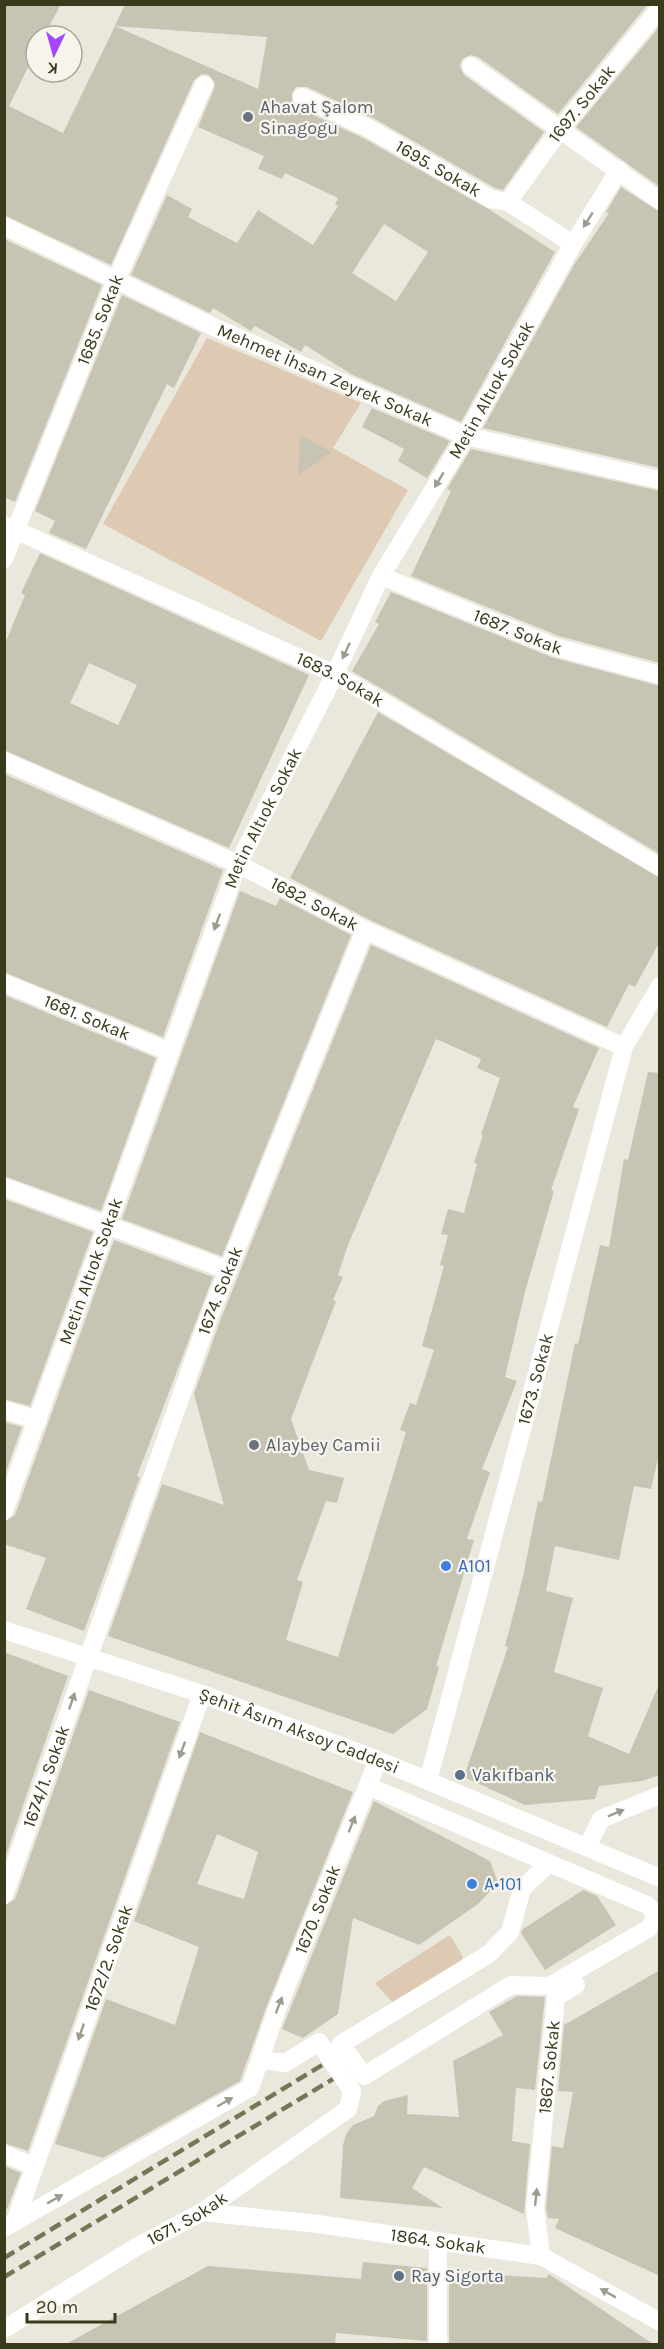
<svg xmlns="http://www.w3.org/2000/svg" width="664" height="2349" font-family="Karla,sans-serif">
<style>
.green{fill:#dec9b2}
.building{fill:#c8c4b4;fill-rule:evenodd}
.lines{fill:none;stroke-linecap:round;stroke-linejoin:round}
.minor{stroke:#fff;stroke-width:18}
.rail{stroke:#767657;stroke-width:4.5;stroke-dasharray:12 6;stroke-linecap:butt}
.oneway{fill:#9c9c8e}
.worship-dot{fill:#6b7280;stroke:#f7f4ec;stroke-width:2}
.shop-dot{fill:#3f7fe0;stroke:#f7f4ec;stroke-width:2}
.service-dot{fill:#5c6f8a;stroke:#f7f4ec;stroke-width:2}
.labels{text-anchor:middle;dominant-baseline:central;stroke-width:4.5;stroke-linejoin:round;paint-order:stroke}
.street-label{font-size:18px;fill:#3a3a1d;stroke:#f7f4ec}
.worship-label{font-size:18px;fill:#5b616d;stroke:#f7f4ec;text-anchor:start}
.shop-label{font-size:18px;fill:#366cbe;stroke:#f7f4ec;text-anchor:start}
.service-label{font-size:18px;fill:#4e5e75;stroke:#f7f4ec;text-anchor:start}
</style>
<rect width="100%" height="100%" fill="#eae7dc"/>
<path class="green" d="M207,338L361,403L333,448L408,490L321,641L103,524Z
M450,1935L463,1957L455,1971L396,2006L375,1983Z"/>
<path class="building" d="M4,4H61L44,36H36V51L9,106L63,133L115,26L258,89L267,37L115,26L125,4H648L558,114L478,57L471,55L462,59L460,66L464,75L544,132L503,190L495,188L375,119L307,87H296L292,93V103L297,107L365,139L490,210L555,252L461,422L351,374L305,345L301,352L255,326L251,331L213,308L210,313L131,275L167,195L192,209L188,217L237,243L258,210L313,245L338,206L335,204L338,198L285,173L282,179L258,169L264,156L198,127L214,89L215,83L209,75L202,74L194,80L111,265L4,215ZM384,224L428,252L396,301L352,273Z
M660,26V187L576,127Z
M621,187L660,212V468L483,428L574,265L609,213L606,212Z
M4,239L102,285L15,502L4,497Z
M122,295L201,333L174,388L167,384L86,549L49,533L55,521L35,511Z
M372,408L450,441L427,478L398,461L404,449L362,427Z
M300,435L332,452L298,476Z
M471,449L660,491V663L559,636L411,576L451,491L447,489Z
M40,553L309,675L229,848L4,750V646L25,595L21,593ZM89,663L137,685L118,725L70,703Z
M391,592L551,657L660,686V854L352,671L379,624L375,622Z
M378,712L660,878V941L635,987L629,984L607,1027L370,920L290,878Z
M4,774L223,870L163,1037L4,972Z
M240,891L276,906L280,898L351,935L222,1256L122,1219Z
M371,945L599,1048L573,1107L579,1109L551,1190L554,1191L525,1292L505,1377L517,1381L482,1469L490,1472L467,1539L474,1540L436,1666L439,1667L427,1709L393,1734L108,1636L162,1484L224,1505L194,1394L220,1321ZM436,1039L481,1059L477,1068L500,1078L481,1135H483L474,1163L477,1164L464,1213L448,1209L441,1234L448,1235L440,1265L444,1266L422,1346L434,1350L416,1405L410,1403L400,1430L406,1432L338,1657L286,1640L303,1582L297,1580L326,1501L337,1503L344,1478L309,1470L291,1419L336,1301L333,1300L343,1277L338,1275L348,1245Z
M4,995L156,1058L101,1211L4,1176Z
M648,1072L660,1073V1450L651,1489L634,1486L619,1560L555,1546L546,1591L573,1598L554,1672L603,1688L588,1736L629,1754L660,1682V1775L642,1781L599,1786L595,1799L525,1805L464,1777L508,1647L505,1646L523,1577L538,1501L542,1502L575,1343L578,1344L600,1245L609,1247L624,1159L628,1160Z
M4,1199L93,1232L30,1406L4,1399Z
M114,1240L213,1277L137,1476L140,1477L84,1631L26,1609L46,1558L4,1544V1522L15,1515Z
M4,1422L22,1427L4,1477Z
M4,1652L68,1676L4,1860Z
M89,1690L180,1722L28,2151L4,2143V1906L15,1899Z
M200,1732L353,1792L266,2008L240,2081L103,2158L55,2144L106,1999L175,2025L199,1947L134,1921ZM217,1834L258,1852L244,1899L197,1884Z
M374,1801L490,1861L498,1883L478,1904L419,1945L353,1918L338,2014L303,2038L282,2029Z
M583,1890L597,1896L616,1925L545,1970L521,1933L523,1929Z
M660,1970V2276L555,2228L559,2219L548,2218L546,2208L552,2146L563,2148L573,2092L558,2091L564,2025Z
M517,1996L545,1997L535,2090L516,2088L512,2141L530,2144L524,2214L424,2167L412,2188L443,2208L340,2198L343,2145L346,2134L353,2125L374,2116L378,2106L384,2101L408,2095L407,2114L459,2117L453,2061L503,2035L489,2012Z
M4,2166L21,2173L7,2209H4Z
M363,2262L427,2268V2341L336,2333L335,2344H66L208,2266L361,2279Z
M449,2272L546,2278L549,2274L653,2344H449Z"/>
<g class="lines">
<g class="minor">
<path d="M471,66L660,201"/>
<path id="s1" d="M302,97L370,129L491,199L508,202L573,244"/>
<path id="s2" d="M508,202L559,131L660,8"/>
<path id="s3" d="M4,226L218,329L466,436L660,480"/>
<path id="s4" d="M4,525L335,674L660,867"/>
<path id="s5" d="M4,559L116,280L204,85"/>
<path id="s6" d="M381,576L555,647L660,675"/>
<path id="s7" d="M4,761L238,864L365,930L624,1047"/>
<path id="s8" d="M4,983L170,1052"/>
<path d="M4,1187L228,1270"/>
<path d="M4,1410L38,1420"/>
<path id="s9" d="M4,1511L238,864L335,674L381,576L466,436L573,244L619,170"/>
<path id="s10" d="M4,1630L202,1694L378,1760L660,1878"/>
<path id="s11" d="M428,1781L624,1047L660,986"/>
<path d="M368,1786L647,1905L657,1916L648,1929L549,1986L511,1985L364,2076L341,2044L489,1954L510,1932L522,1889L549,1863"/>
<path d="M587,1847L601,1819L660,1795"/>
<path id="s12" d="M4,1895L209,1317L365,930"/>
<path d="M4,2154L34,2166"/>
<path id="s13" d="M202,2212L318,2224L541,2256L660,2322"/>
<path id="s14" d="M15,2222L202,1694"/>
<path id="s15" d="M4,2228L250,2088L276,2012L378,1760"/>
<path id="s16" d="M541,2256L535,2208L556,1997L576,1985"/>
<path id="s17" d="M4,2329L138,2246L202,2212L348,2109L352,2091L319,2042L285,2063L261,2060"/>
<path d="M438,2344V2243"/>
</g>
<path class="rail" d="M4,2258L324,2064
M4,2277L333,2079"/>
</g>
<defs><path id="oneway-solid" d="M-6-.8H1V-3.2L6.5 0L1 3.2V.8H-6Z" transform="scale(1.5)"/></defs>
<g class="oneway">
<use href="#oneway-solid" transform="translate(588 220) rotate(122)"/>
<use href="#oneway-solid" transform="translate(439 480) rotate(121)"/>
<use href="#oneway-solid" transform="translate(346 651) rotate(115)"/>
<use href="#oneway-solid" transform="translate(217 922) rotate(110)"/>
<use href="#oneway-solid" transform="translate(72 1701) rotate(-71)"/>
<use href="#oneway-solid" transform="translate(182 1750) rotate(110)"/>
<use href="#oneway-solid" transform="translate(616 1813) rotate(-23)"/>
<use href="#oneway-solid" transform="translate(352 1824) rotate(-68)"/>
<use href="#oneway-solid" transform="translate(279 2005) rotate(-69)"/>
<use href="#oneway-solid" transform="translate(81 2032) rotate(109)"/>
<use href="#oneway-solid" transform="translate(225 2102) rotate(-30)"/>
<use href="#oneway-solid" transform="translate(536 2197) rotate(-84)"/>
<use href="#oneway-solid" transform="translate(55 2199) rotate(-29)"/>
<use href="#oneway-solid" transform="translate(608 2293) rotate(-151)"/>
</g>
<g class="worship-dot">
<circle cx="248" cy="117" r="6"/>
<circle cx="254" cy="1445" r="6"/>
</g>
<g class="shop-dot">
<circle cx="446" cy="1566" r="6"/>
<circle cx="472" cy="1884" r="6"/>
</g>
<g class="service-dot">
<circle cx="460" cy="1775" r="6"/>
<circle cx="399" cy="2276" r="6"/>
</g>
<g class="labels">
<g class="street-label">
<text stroke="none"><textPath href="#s2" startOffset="123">1697. Sokak</textPath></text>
<text stroke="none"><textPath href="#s1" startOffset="154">1695. Sokak</textPath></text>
<text stroke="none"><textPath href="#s5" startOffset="258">1685. Sokak</textPath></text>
<text stroke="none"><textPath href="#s3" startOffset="354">Mehmet İhsan Zeyrek Sokak</textPath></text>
<text stroke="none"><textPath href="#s9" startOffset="1226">Metin Altıok Sokak</textPath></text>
<text stroke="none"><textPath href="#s6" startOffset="148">1687. Sokak</textPath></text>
<text stroke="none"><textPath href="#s4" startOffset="370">1683. Sokak</textPath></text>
<text stroke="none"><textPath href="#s9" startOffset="740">Metin Altıok Sokak</textPath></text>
<text stroke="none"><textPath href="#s7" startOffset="342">1682. Sokak</textPath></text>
<text stroke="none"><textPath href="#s8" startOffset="90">1681. Sokak</textPath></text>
<text stroke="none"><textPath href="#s9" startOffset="255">Metin Altıok Sokak</textPath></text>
<text stroke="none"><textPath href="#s12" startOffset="642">1674. Sokak</textPath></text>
<text stroke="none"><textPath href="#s11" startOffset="416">1673. Sokak</textPath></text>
<text stroke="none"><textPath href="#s10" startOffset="312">Şehit Âsım Aksoy Caddesi</textPath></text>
<text stroke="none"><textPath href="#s12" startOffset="126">1674/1. Sokak</textPath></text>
<text stroke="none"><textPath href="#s15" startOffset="474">1670. Sokak</textPath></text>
<text stroke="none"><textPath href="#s14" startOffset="280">1672/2. Sokak</textPath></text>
<text stroke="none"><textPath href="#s16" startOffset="190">1867. Sokak</textPath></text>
<text stroke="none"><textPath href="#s17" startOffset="214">1671. Sokak</textPath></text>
<text stroke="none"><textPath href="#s13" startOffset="238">1864. Sokak</textPath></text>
</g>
<g class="worship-label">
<text x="260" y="107">Ahavat Şalom<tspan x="260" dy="21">Sinagogu</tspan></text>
<text x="266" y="1445">Alaybey Camii</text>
</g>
<g class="shop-label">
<text x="458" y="1566">A101</text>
<text x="484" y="1884">A•101</text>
</g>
<g class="service-label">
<text x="472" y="1775">Vakıfbank</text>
<text x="411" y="2276">Ray Sigorta</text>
</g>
</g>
<rect width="664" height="2349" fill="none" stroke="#3a3a1d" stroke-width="12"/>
<g transform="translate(54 54) rotate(185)"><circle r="28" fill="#f7f4ec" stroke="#abaa99" stroke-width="1.5"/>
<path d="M0-4.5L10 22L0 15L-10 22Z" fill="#a346fe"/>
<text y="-9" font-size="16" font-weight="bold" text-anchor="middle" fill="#3a3a1d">K</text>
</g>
<path d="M27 2313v9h88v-9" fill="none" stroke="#3a3a1d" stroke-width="3"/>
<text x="36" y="2313" font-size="18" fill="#3a3a1d" stroke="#f7f4ec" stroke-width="4.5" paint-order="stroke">20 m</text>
</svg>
